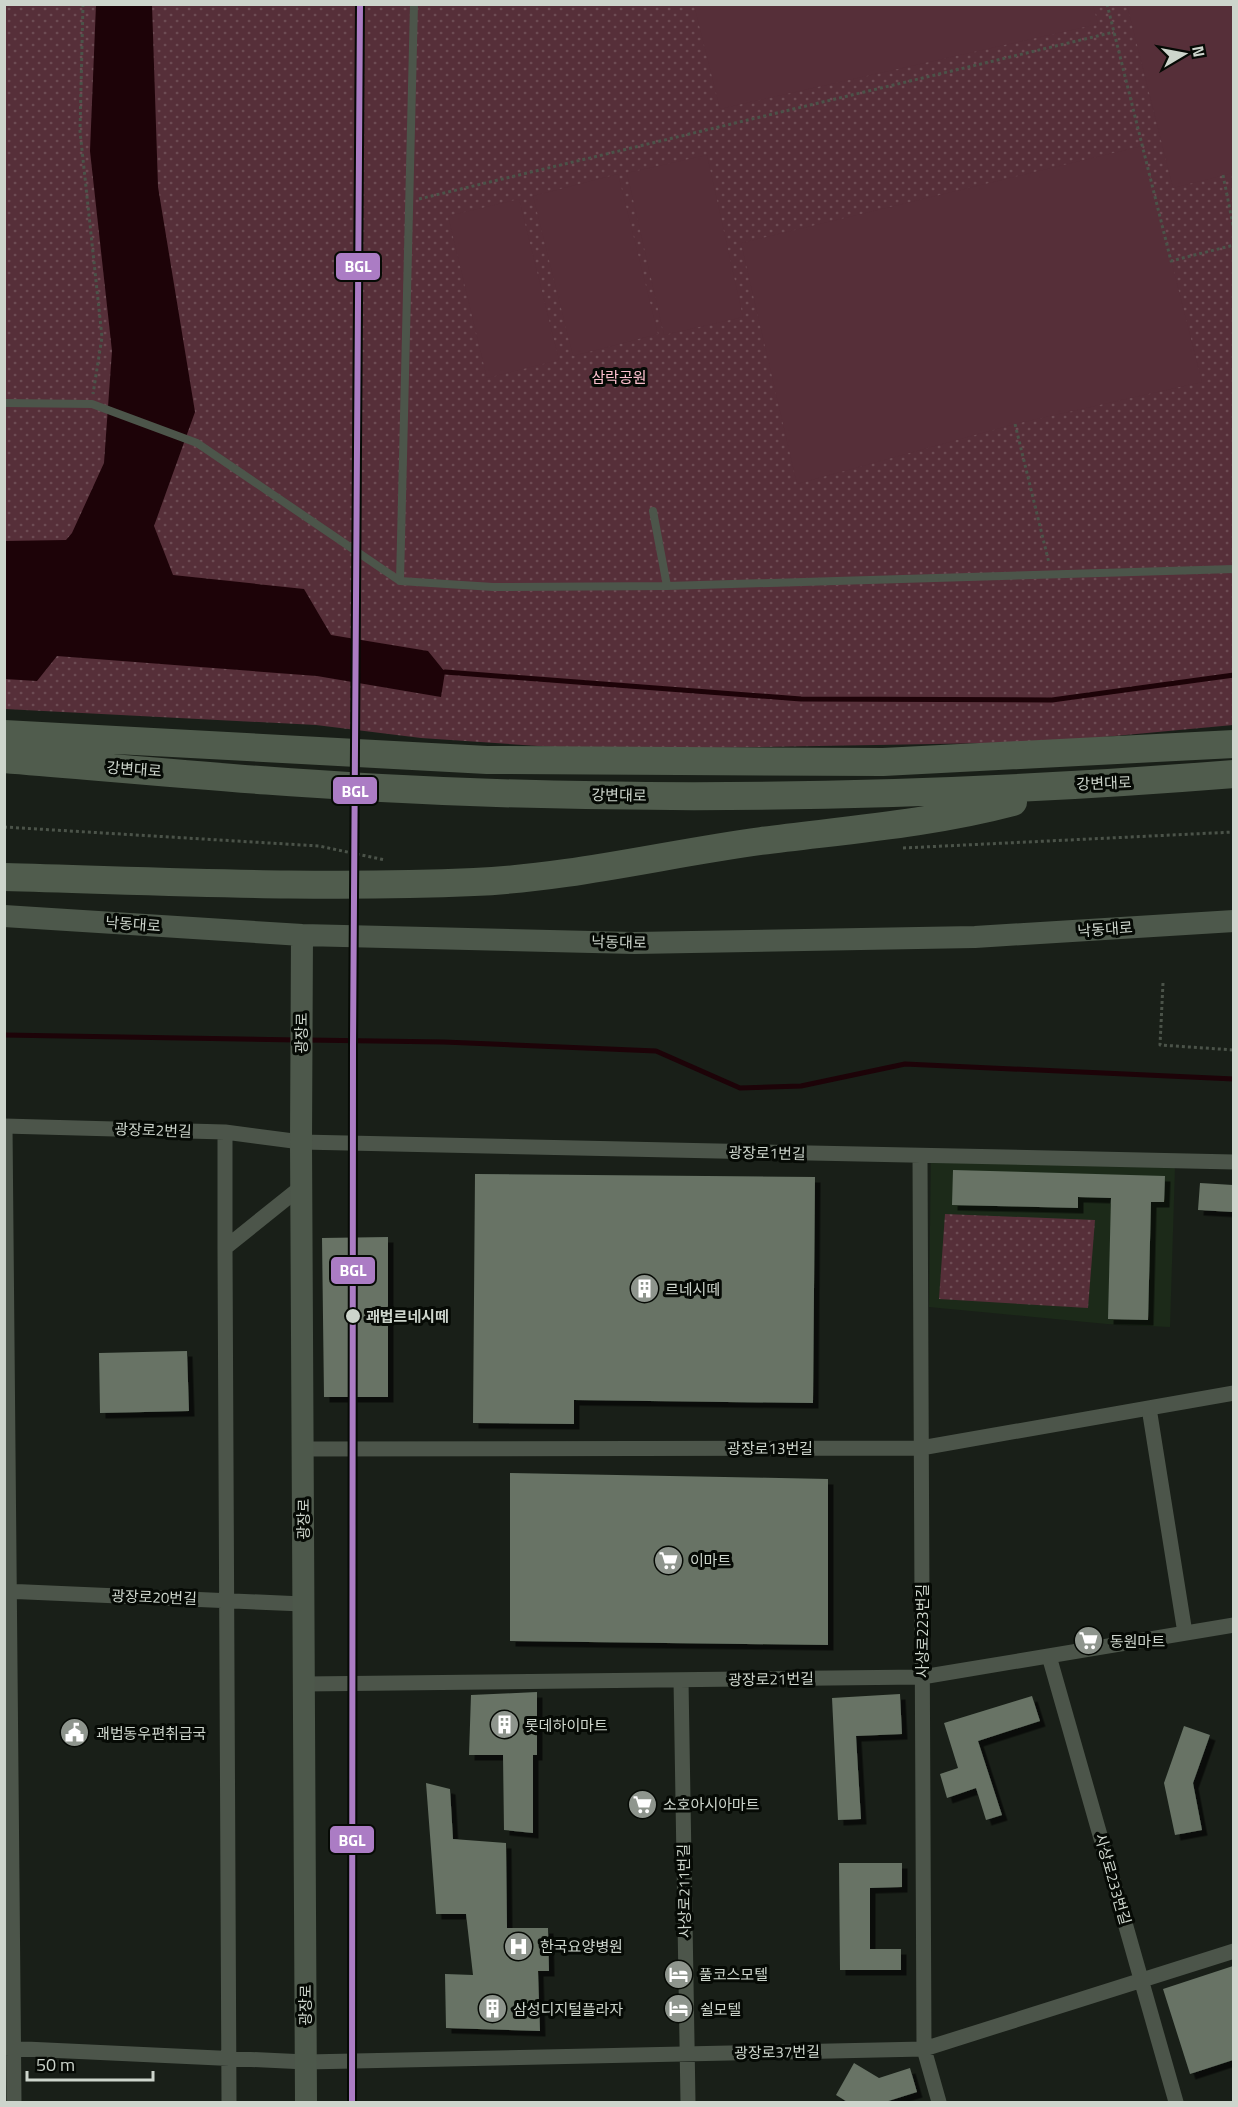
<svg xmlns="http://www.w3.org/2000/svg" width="1238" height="2107" font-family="'Titillium Web','Noto Sans KR',sans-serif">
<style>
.built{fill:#1c2a19}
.park{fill:url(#park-dots)}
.pitch{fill:#562f39}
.water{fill:#1d0308}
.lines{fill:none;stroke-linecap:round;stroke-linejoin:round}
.stream{stroke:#1d0308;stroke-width:5}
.building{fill:#677365;filter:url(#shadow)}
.path{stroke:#4b5349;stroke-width:3;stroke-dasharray:3 3;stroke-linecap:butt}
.lane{stroke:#4c554a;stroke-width:8}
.street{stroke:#4c554a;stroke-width:15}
.secondary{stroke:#4d584b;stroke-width:22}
.highway{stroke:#505c4d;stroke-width:28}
.rail-1-casing{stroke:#060a05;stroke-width:10}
.rail-1{stroke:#ab7cc4;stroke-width:6}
.stop-dot{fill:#cdd5cc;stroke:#060a05;stroke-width:2}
.labels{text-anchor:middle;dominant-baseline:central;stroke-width:6;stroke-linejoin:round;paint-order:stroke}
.park-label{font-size:15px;fill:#fcc0ce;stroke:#060a05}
.street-label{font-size:15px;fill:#cdd5cc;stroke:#060a05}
.poi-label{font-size:15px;fill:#cdd5cc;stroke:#060a05;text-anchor:start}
.stop-label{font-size:15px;font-weight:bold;fill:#cdd5cc;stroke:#060a05;text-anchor:start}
.line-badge{stroke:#060a05;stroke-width:2}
.badge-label{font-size:16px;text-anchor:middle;font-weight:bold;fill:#fff}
</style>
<defs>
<pattern id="park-dots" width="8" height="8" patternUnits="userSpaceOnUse" patternTransform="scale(1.5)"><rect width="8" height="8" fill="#562f39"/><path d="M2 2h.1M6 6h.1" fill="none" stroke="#6d4c54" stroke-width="1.8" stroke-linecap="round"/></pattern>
<filter id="shadow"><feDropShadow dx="5.5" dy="5.5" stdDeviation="0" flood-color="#0009"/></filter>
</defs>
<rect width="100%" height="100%" fill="#191f18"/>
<path class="built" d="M931,1150L1175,1167L1170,1327L1107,1324L929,1307Z"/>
<path class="park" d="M4,5H1233V725L1050,742L598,750L421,738L316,725L5,709Z
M945,1214L1095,1220L1088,1308L939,1299Z"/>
<path class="pitch" d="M1093,5L1098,24L720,109L694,5Z
M1127,5H1233V173L1173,188Z
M1142,146L1202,382L1015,424L797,484L741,243Z
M707,155L743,317L664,335L627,173Z
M618,174L658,334L573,356L533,196Z
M519,199L559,360L487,378L448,216Z"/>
<path class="water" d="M96,5H152L158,187L195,412L154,526L173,575L304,589L331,635L428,651L445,672L441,697L317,676L57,656L37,681L5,679V541L66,540L72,533L104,463L112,351L90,151Z"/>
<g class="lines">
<path class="stream" d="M445,672L801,699L1052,700L1234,675
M4,1035L298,1040
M307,1040L444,1042L656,1051L740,1088L801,1086L905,1064L1234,1079"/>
</g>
<path class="building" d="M953,1170L1165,1176L1164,1202H1151L1148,1320L1108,1319L1111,1198L1078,1197V1208L952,1205Z
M475,1174L815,1177L813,1403L574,1400V1424L473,1423Z
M1200,1183L1233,1185V1212L1198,1210Z
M388,1237V1397H324L322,1238Z
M187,1351L189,1411L100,1413L99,1353Z
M510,1473L828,1479V1645L510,1641Z
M537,1692V1755H533V1833L504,1830L503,1755H469L471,1695Z
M900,1694L902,1734L856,1736L861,1819L838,1820L832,1698Z
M1032,1696L1040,1721L978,1741L1002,1815L986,1820L976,1788L947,1798L940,1774L958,1768L944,1723Z
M1184,1726L1210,1735L1193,1783L1202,1830L1175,1835L1164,1783Z
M426,1783L450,1789L453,1839L506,1843L507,1928H548L549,1971H538L540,2031L446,2028L445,1974L473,1975L466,1914H436Z
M839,1863H902V1887L870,1888V1949H901V1970H840Z
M1233,1966V2060L1190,2074L1163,1989Z
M854,2063L879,2078L910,2068L917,2092L882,2103H849L836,2095Z"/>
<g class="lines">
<path class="path" d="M83,4L80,131L102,337L93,394
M1107,4L1171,261L1234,245
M1223,175L1234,230
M419,199L1114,32
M1015,424L1049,563
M4,827L319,846L385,860
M903,848L1234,832
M1163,983L1160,1045L1234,1050"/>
<path class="lane" d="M4,403L92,404L197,443L400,581L493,587L667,586L1234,569
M653,511L667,586
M400,581L414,4"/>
<path class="street" d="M4,1126L225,1132L301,1142L1234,1162
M5,1126L14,2102
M225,1132V1248L301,1187
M920,1157L924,2049L939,2102
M225,1248L229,2102
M1149,1408L1185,1633
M302,1449L921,1448L1234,1393
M4,1591L303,1604
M1049,1656L1176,2102
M681,1680L688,2102
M304,1684L922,1677L1234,1625
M4,2048L306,2062L924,2049L1234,1951"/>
<path class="secondary" d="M4,916L302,935L634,943L975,937L1234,921
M302,935L301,1142L306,2102"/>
<path class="highway" d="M4,734L487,760L883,762L1234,744
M4,759C150,771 296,785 443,791C706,802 971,795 1234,774
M4,877C161,881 317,889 474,882C570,878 665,854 761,841C846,830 930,824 1013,802"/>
<defs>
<path id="rail-1" d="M352,2102L353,1046L360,4"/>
</defs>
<use href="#rail-1" class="rail-1-casing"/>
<use href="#rail-1" class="rail-1"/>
</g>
<defs>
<symbol id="building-disc" viewBox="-11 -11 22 22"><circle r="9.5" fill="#8e958d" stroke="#060a05"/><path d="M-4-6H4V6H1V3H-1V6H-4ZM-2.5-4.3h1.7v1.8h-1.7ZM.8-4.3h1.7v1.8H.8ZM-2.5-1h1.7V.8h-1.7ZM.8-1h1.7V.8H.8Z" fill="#fff"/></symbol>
<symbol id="supermarket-disc" viewBox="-11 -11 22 22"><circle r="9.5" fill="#8e958d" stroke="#060a05"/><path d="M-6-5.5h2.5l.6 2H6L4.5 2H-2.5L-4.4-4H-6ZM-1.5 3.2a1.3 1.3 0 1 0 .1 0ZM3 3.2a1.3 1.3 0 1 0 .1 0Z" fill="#fff"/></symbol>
<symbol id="civic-disc" viewBox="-11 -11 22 22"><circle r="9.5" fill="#8e958d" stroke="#060a05"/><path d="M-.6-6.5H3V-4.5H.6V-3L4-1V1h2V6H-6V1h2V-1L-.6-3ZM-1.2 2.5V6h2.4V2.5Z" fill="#fff"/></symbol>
<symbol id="hospital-disc" viewBox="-11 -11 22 22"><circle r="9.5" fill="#8e958d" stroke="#060a05"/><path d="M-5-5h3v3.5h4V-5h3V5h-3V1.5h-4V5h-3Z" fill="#fff"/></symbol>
<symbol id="hotel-disc" viewBox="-11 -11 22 22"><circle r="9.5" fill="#8e958d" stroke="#060a05"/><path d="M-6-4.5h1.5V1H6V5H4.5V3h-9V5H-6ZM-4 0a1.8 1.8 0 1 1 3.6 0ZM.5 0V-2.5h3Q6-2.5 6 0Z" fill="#fff"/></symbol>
</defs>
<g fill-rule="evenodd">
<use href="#building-disc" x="628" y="1272" width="33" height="33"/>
<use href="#supermarket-disc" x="652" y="1544" width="33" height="33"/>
<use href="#supermarket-disc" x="1072" y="1624" width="33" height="33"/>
<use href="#building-disc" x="488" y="1708" width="33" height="33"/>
<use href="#civic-disc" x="58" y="1716" width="33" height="33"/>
<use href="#supermarket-disc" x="626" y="1788" width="33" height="33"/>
<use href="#hospital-disc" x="502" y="1930" width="33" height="33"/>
<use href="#hotel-disc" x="662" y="1958" width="33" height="33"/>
<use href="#building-disc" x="476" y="1992" width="33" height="33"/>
<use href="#hotel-disc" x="662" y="1992" width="33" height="33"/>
</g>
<circle class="stop-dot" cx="353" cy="1316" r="8"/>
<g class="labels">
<g class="park-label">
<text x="619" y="377">삼락공원</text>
</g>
<g class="street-label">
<text transform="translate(134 769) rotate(4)">강변대로</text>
<text transform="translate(1104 783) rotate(-2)">강변대로</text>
<text transform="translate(619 795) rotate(1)">강변대로</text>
<text transform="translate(133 924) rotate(4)">낙동대로</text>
<text transform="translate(1105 929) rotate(-4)">낙동대로</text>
<text transform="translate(619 942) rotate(1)">낙동대로</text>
<text transform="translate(301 1033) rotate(-90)">광장로</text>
<text transform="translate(153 1130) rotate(2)">광장로2번길</text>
<text transform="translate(767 1153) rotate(1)">광장로1번길</text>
<text x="770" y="1448">광장로13번길</text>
<text transform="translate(303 1519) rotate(-90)">광장로</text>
<text transform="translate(154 1597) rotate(2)">광장로20번길</text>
<text transform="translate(922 1631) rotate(-90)">사상로223번길</text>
<text transform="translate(771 1679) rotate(-1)">광장로21번길</text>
<text transform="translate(1113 1879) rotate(74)">사상로233번길</text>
<text transform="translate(684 1891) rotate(-91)">사상로211번길</text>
<text transform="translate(305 2005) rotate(-90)">광장로</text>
<text transform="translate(777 2052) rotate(-1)">광장로37번길</text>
</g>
<g class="poi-label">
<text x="665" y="1289">르네시떼</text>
<text x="690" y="1560">이마트</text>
<text x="1110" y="1641">동원마트</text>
<text x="525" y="1725">롯데하이마트</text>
<text x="96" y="1733">괘법동우편취급국</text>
<text x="663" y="1804">소호아시아마트</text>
<text x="540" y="1946">한국요양병원</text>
<text x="699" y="1974">풀코스모텔</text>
<text x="513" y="2009">삼성디지털플라자</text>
<text x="700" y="2009">쉴모텔</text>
</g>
<g class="stop-label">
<text x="366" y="1316">괘법르네시떼</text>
</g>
</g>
<g class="line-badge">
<rect x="335" y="252" width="46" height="29" rx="6" fill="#ab7cc4"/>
<rect x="332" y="776" width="46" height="29" rx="6" fill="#ab7cc4"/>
<rect x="330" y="1256" width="46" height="29" rx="6" fill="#ab7cc4"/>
<rect x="329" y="1825" width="46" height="29" rx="6" fill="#ab7cc4"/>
</g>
<g class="badge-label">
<text x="358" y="272">BGL</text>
<text x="355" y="797">BGL</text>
<text x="353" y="1276">BGL</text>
<text x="352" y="1846">BGL</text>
</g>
<rect width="1238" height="2107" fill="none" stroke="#cdd5cc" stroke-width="12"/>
<g transform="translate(1184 54) rotate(80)" stroke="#060a05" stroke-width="4.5" paint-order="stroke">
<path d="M0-4.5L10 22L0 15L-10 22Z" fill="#cdd5cc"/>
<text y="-9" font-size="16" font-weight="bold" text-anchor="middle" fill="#cdd5cc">N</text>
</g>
<path d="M27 2071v9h126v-9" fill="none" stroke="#cdd5cc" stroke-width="3"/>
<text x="36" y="2071" font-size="18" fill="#cdd5cc" stroke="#060a05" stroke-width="4.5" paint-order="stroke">50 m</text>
</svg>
